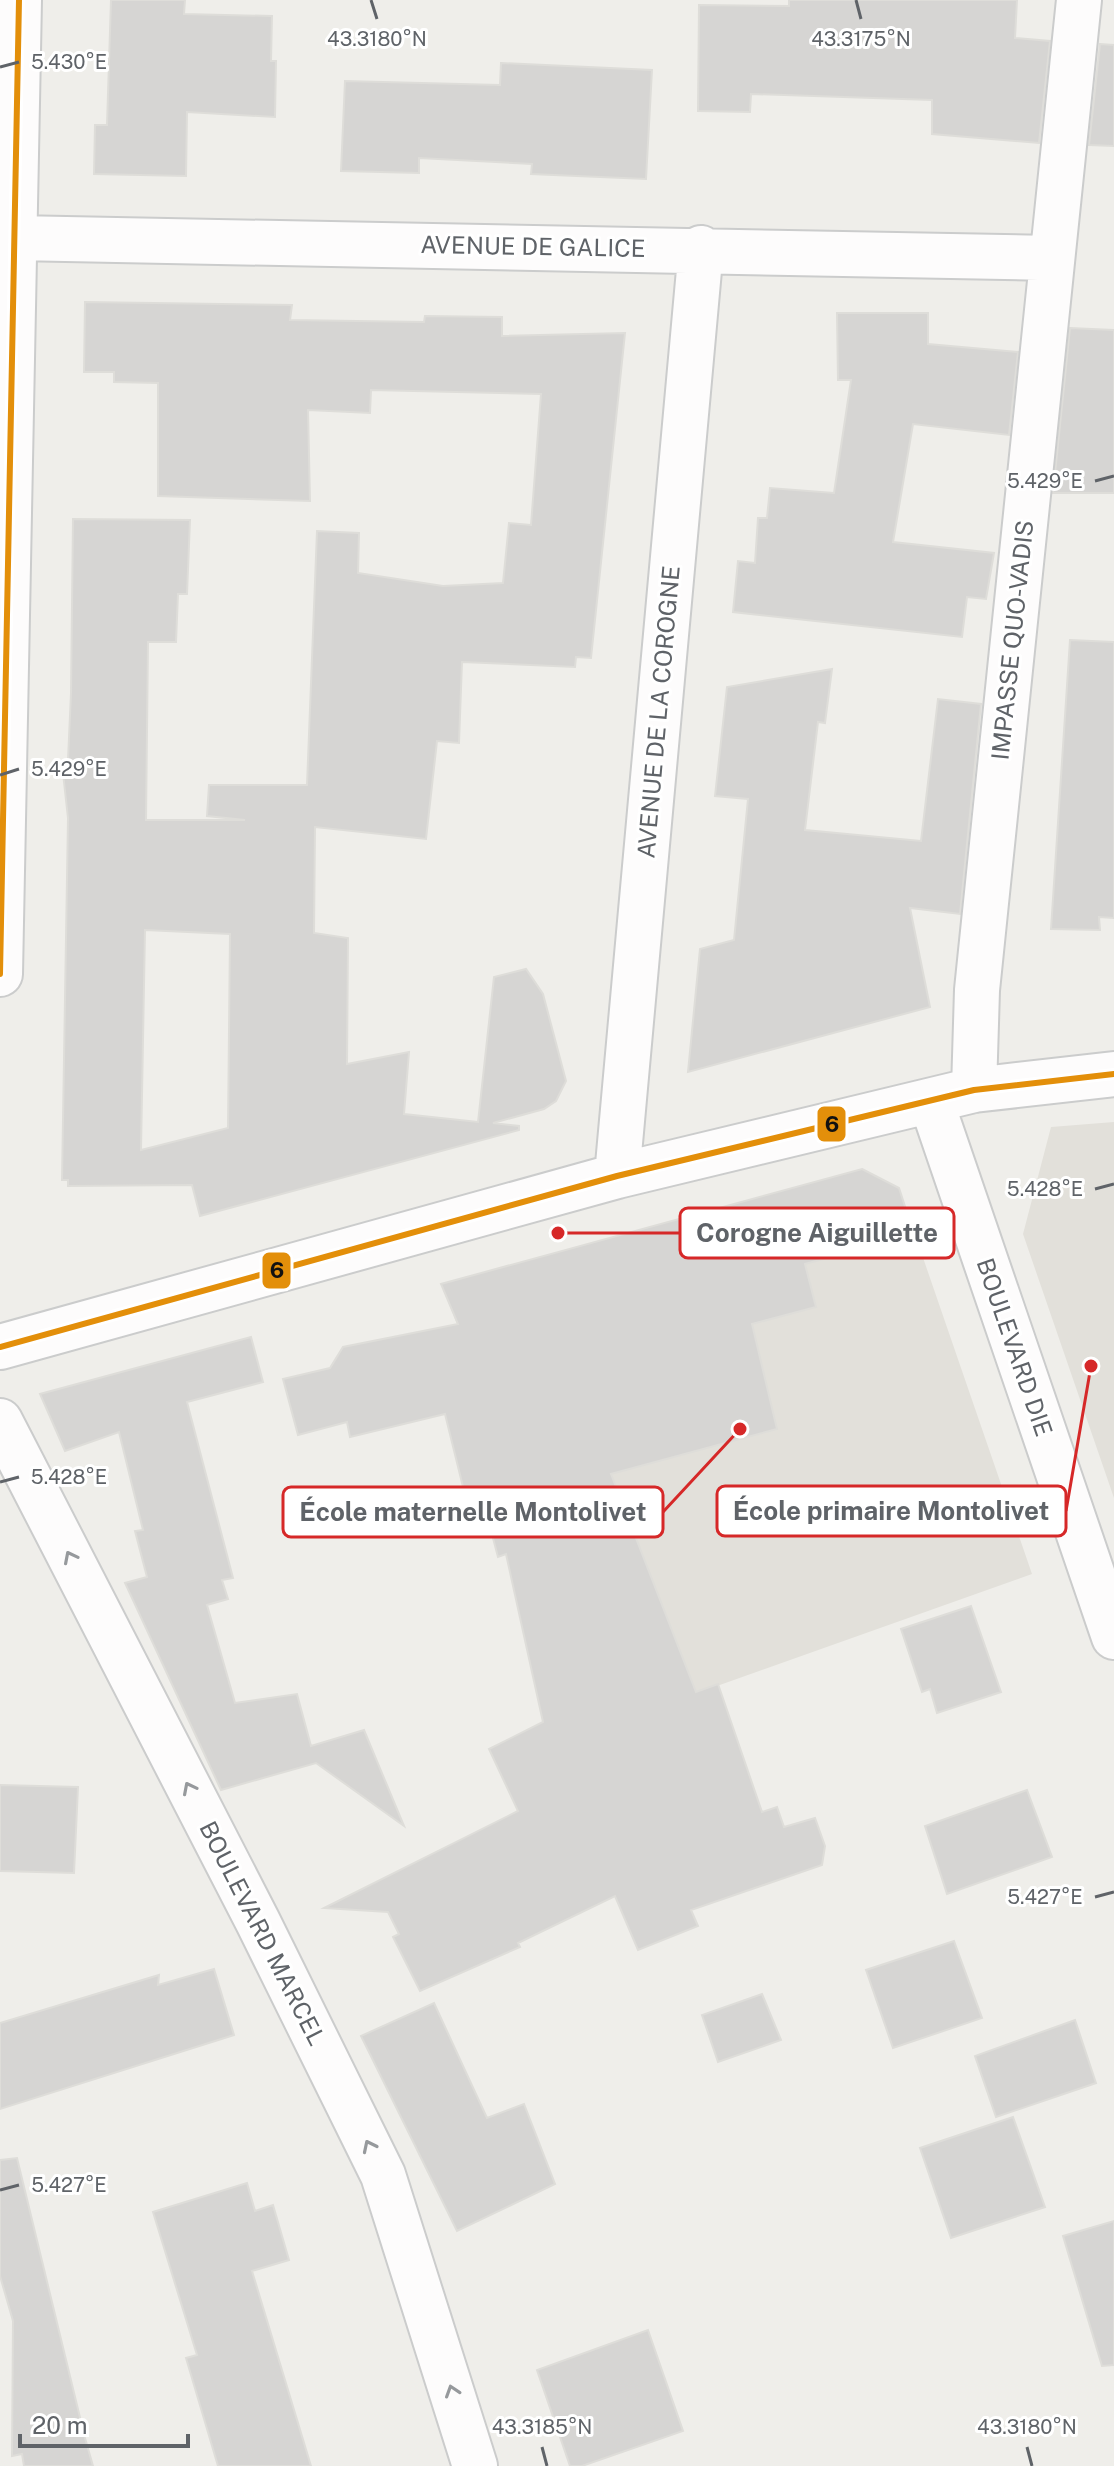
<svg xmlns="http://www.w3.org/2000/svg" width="1114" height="2466" font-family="'Public Sans',sans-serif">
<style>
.education{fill:#e2e0da}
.building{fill:#d6d5d3;stroke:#deddd9;stroke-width:2;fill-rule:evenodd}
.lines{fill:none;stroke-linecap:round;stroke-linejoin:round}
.minor-casing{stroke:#cbcccc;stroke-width:48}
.minor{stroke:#fdfcfc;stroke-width:44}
.bus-1-casing{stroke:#fff;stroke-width:12}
.bus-1{stroke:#e38f0a;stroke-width:6}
.oneway{stroke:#96999c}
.ticks{fill:none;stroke:#5f6368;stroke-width:3}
.labels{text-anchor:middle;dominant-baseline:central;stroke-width:6;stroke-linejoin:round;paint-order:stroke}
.street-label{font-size:24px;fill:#5f6368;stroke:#fff}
.ticks-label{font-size:20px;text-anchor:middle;fill:#5f6368;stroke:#fff;stroke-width:6;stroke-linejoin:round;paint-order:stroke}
.leader{fill:none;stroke:#d62828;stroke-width:3}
.callout-dot{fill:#d62828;stroke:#fff;stroke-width:3}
.callout{fill:#fff;stroke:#d62828;stroke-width:3}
.callout-label{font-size:26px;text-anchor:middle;font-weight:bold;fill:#5f6368}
.line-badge{stroke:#fff;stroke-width:3}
.pale-badge-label{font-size:22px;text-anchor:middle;font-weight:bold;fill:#111}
</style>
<rect width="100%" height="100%" fill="#efeeea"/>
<path class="education" d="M1114,1122V1498L1023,1234L1051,1127Z
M862,1169L899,1188L1032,1574L616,1722L441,1284Z"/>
<path class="building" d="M111,0H185L184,14L272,16L271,61H276L275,117L187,112L186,176L94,174L95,125H107Z
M789,0H1017L1015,38L1050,41L1039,143L932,134V100L751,94L750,112L698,111L699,5L789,6Z
M1100,44L1114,45V146L1089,145Z
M501,63L652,70L646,179L531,174L532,164L419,158V173L341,171L345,81L500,85Z
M85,302L292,305L290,320L424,322L425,316L502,317V336L625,333L591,658L576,657L575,667L462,662L459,743L437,741L426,839L315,827L314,933L348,938L347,1064L409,1052L404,1114L478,1122L494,977L526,969L543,994L566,1081L556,1101L544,1109L493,1123L519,1126V1130L200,1216L192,1185L68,1186V1180H62L68,818L62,764L68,760L71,693L73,519L190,520L187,594H178L176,642H148L146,820H245L207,816L209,785H307L317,531L359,533L358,573L443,586L503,583L509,523L531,525L541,394L371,390L370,413L308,410L310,501L158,496V383L114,382V372H84ZM145,930L230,934L228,1128L141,1150Z
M837,313H928V344L1018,352L1009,435L913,424L893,542L994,553L986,599L967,597L962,637L733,612L738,561L755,563L758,518H767L770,488L834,493L851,380H838Z
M1070,328L1114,330V493H1053Z
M1070,640L1114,642V918L1099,917L1100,930L1051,929Z
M832,669L825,723L818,722L805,830L921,841L938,699L981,704L960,914L910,908L930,1007L688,1072L700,949L734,940L748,799L715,796L727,687Z
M862,1169L899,1188L914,1234L805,1264L816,1307L752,1324L777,1429L611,1474L696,1692L718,1684L762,1812L777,1807L784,1827L815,1818L825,1846L822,1865L691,1910L698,1926L638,1950L615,1896L518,1943L520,1947L420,1991L393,1937L399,1934L388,1912L324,1908L518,1811L489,1749L543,1722L506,1554L498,1557L480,1489L466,1499L445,1414L350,1437L347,1422L298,1435L283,1379L330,1368L343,1347L458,1324L441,1284Z
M251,1337L263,1382L187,1402L233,1578L222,1580L228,1599L207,1605L235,1703L297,1694L311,1746L364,1730L404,1826L316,1763L221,1790L125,1583L147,1577L135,1531L143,1530L119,1432L65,1451L40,1394Z
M971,1606L1001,1692L937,1713L930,1689L922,1692L901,1629Z
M0,1785L78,1787L74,1873L0,1871Z
M1027,1790L1052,1857L947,1894L925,1826Z
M954,1941L982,2018L893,2048L866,1970Z
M214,1969L234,2035L0,2109V2023L159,1975L158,1985Z
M762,1994L781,2040L718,2062L702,2015Z
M434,2003L487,2118L524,2104L555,2184L457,2231L361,2036Z
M1075,2020L1096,2083L996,2117L975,2056Z
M1013,2117L1045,2207L951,2238L920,2148Z
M17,2158L85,2438L93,2466H24L22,2454L12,2456L13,2321L0,2276V2160Z
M247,2183L255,2211L273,2205L289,2260L252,2271L311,2466H218L186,2358L197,2355L153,2212Z
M1114,2221V2365L1102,2366L1063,2236Z
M648,2330L683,2431L582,2466H570L537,2370Z"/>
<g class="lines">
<defs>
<path id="minor" d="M15,238L1051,258
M0,974L19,0
M974,1090L977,990L1079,0
M931,1101L1114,1637
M617,1176L701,248
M0,1347L617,1176L974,1090L1114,1074
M0,1421L258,1922L383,2175L475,2466"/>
</defs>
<use href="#minor" class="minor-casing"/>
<use href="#minor" class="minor"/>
<defs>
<path id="bus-1" d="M0,974L19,0
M0,1347L617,1176L974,1090L1114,1074"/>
</defs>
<use href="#bus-1" class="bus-1-casing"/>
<use href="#bus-1" class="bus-1"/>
</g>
<defs><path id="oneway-chevron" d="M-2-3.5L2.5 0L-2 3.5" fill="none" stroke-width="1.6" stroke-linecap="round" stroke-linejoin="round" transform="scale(2)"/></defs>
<g class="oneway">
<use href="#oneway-chevron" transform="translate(70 1557) rotate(-117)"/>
<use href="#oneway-chevron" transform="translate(189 1788) rotate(-117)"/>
<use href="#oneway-chevron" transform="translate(369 2146) rotate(-116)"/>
<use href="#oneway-chevron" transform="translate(452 2391) rotate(-108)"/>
</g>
<path class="ticks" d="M371,0L377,19M856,0L861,19M0,67L19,62M1095,481L1114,476M0,775L19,769M1095,1189L1114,1184M0,1482L19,1477M1095,1897L1114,1892M0,2190L19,2185M542,2447L547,2466M1027,2447L1032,2466"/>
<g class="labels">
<g class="street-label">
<text transform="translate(533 246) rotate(1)">AVENUE DE GALICE</text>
<text transform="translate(1012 640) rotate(-84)">IMPASSE QUO-VADIS</text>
<text transform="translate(658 712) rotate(-85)">AVENUE DE LA COROGNE</text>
<text transform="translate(1015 1347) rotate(71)">BOULEVARD DIE</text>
<text transform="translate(263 1933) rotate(63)">BOULEVARD MARCEL</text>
</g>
</g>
<g class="ticks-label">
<text x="377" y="46">43.3180°N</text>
<text x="861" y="46">43.3175°N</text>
<text x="69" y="69">5.430°E</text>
<text x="1045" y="488">5.429°E</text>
<text x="69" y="776">5.429°E</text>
<text x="1045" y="1196">5.428°E</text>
<text x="69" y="1484">5.428°E</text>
<text x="1045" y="1904">5.427°E</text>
<text x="69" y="2192">5.427°E</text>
<text x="542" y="2434">43.3185°N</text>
<text x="1027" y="2434">43.3180°N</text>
</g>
<path class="leader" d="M558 1233L680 1233M1091 1366L1066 1511M740 1429L663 1512"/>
<g class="callout-dot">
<circle cx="558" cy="1233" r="8"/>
<circle cx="1091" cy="1366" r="8"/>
<circle cx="740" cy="1429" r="8"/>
</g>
<g class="callout">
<rect x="680" y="1208" width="274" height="50" rx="8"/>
<rect x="717" y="1486" width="349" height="50" rx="8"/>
<rect x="283" y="1487" width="380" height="50" rx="8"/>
</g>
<g class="callout-label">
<text x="817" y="1242">Corogne Aiguillette</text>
<text x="891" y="1520">École primaire Montolivet</text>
<text x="473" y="1521">École maternelle Montolivet</text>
</g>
<g class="line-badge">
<rect x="816" y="1105" width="31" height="38" rx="8" fill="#e38f0a"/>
<rect x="261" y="1251" width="31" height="39" rx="8" fill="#e38f0a"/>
</g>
<g class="pale-badge-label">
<text x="832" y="1132">6</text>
<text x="277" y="1278">6</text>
</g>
<path d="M20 2434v12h168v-12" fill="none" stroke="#5f6368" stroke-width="4"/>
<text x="32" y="2434" font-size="24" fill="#5f6368" stroke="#ffffff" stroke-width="6" paint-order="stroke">20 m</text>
</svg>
